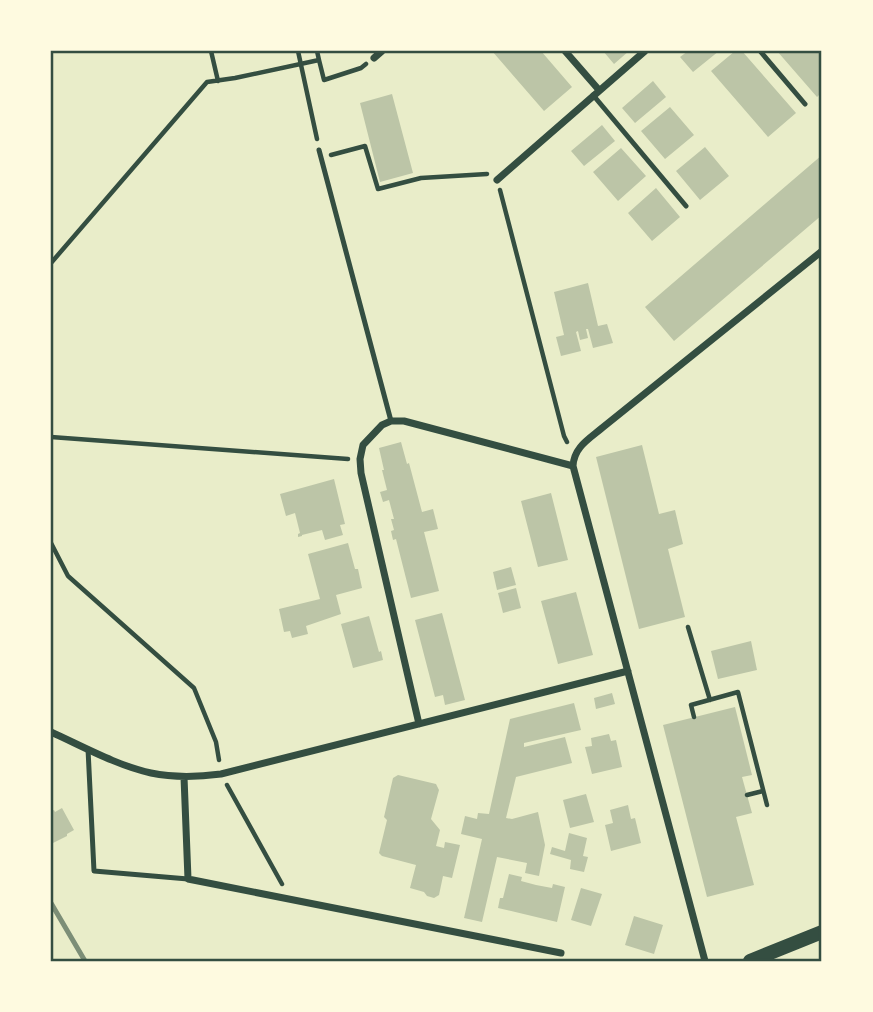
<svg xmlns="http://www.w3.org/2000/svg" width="873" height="1012" font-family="Barlow,sans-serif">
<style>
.building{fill:#bcc5a7}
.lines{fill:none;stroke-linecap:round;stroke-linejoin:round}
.path{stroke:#344e41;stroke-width:4.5}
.service{stroke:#344e41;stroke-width:5}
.minor{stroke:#344e41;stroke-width:7}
.secondary{stroke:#344e41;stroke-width:14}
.rail{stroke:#7c8e77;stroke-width:5}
.neatline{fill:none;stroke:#344e41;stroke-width:2.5}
</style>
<rect width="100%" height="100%" fill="#e9edc9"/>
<path class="building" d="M492,51H541L572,87L544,111Z
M603,51H629L614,64Z
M688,51H719L693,72L680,57Z
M735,51H742L796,113L768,137L711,71Z
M777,51H822V92L817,97Z
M653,81L666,97L635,123L622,108Z
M392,94L413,173L380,182L360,103Z
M670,107L694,135L665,159L641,131Z
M602,125L615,141L584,166L571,151Z
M705,147L729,176L700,200L676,171Z
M621,148L646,176L618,201L593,172Z
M822,155V215L674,341L645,307Z
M656,188L680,217L652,241L628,213Z
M588,283L598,326L607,324L613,343L593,348L588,329H586L588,338L580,340L578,331L576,332L581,351L561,356L556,337L564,335L554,292Z
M401,442L407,464L409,463L422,512L433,509L438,529L424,532L439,591L411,598L396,539L393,540L391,531L394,530L391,519H394L389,500L383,502L380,492L387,490L382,470H384L379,448Z
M642,445L659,514L675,510L683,544L668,549L685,617L639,629L596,457Z
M334,479L345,524L340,525L343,535L325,540L322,530L302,535V536L298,537V534L300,533L295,513L286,516L280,494Z
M551,493L568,560L538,567L521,501Z
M348,543L355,569H358L362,588L336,595L341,614L306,626L308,634L292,638L290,631L284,632L279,609L320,599L308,554Z
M511,567L516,585L497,590L493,572Z
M516,588L521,608L503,613L498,593Z
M576,592L593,655L558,664L541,601Z
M442,613L465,700L445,705L443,695L435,697L415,620Z
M369,616L379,652L381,651L383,660L353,668L341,624Z
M751,641L757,670L718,679L711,651Z
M612,693L615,704L596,709L594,698Z
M574,703L581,730L524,743V747L565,737L572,763L516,777L506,818L512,819L538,812L545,845L539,876L525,873L527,863L497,857L482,922L464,918L482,839L461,834L465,816L477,819L478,813L489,814L510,719Z
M735,707L752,775L742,777L752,813L736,817L754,885L707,897L663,725Z
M609,734L611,741L616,740L622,767L592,774L585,747L592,746L591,738Z
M398,775L436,784L439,790L431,819L440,830L436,846L444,848L445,842L460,845L452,878L443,876L439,895L434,898L427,896L424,892L410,888L416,865L382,856L379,853L387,820L384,817L393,778Z
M586,794L594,822L570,828L563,800Z
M628,805L631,819L635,818L641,843L611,851L605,825L613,823L610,810Z
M62,808L74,830L67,834V836L51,844V811L54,810L55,812Z
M569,833L587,838L583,856L588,857L584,872L570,869L571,860L550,854L552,847L565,851Z
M509,874L522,877L521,881L536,885L552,888L553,884L565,887L557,922L498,908L500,898H503Z
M581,888L602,894L591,926L571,920Z
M634,916L663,925L654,954L625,945Z"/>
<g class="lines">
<path class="path" d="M211,51L218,81
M298,51L317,139
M319,60L324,80L361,68L366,64
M331,155L365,146L378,189L421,178L487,174
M500,190L564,436L567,442
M51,263L207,82L235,78L319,60L317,51
M51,437L348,459
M51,543L68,576L194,688L216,742L219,760
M688,627L710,700
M694,717L691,705L738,692L767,805
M227,785L282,884
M747,795L763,791"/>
<path class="service" d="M760,51L805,104
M593,95L686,206
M319,150L391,421
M88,749L94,871L188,879"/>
<path class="minor" d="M565,51L599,90
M374,58L382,51
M497,180L645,51
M419,724L361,473L360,459L363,445L382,425L391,421H404L573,466
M51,732C82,746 118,766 151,773C175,778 198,777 221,774L628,671
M184,777L188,879L561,953
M705,961L573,466C574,447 589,439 602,428L822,251"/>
<path class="secondary" d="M750,961L822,932"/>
<path class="rail" d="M51,903L85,961"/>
</g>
<rect width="873" height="1012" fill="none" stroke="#fefae0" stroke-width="105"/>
<rect x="52" y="52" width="768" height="908" class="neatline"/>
</svg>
